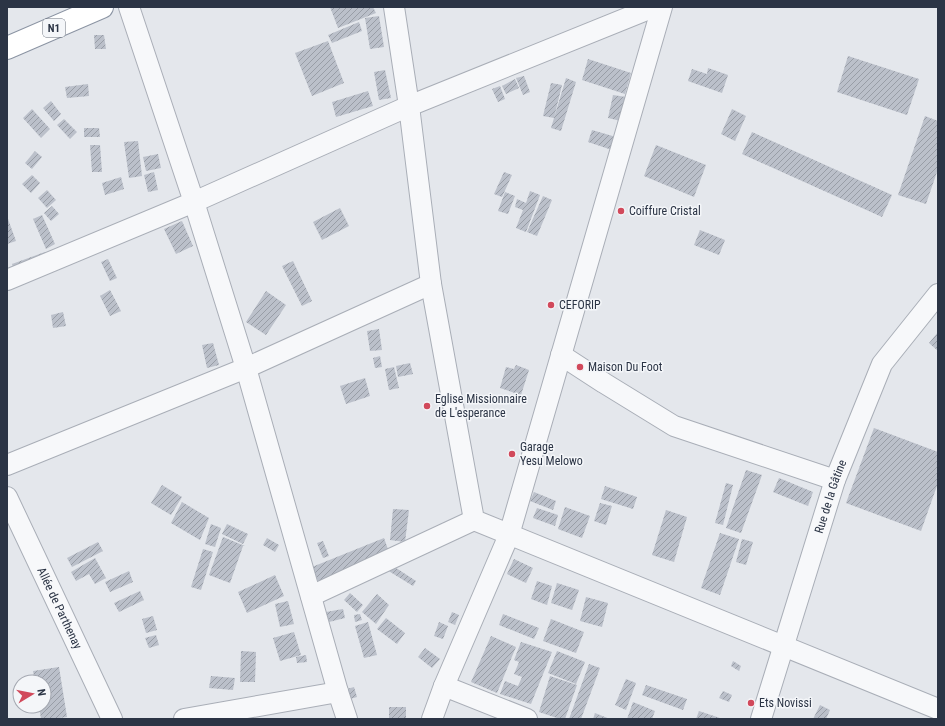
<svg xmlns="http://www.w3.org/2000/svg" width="945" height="726" font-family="'Roboto Condensed',sans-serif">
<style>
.building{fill:url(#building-hatch)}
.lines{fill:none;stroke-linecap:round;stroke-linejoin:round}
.minor-casing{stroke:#a9aeb7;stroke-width:22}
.highway-casing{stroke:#8b94a3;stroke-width:24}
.minor{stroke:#f7f8fa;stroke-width:20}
.highway{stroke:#fff;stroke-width:22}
.poi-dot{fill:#d1495b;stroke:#f4f6f9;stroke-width:1.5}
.labels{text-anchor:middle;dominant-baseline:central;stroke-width:3;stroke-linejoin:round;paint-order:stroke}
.shield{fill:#f4f6f9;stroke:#676e7b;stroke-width:1}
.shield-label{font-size:11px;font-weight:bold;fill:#2b3445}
.poi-label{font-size:12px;fill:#2b3445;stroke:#f4f6f9;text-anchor:start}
.street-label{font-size:12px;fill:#2b3445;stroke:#f4f6f9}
</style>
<defs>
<pattern id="building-hatch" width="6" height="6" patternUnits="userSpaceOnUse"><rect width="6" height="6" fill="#bbc0ca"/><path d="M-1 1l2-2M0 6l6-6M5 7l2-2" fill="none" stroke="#989da6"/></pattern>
</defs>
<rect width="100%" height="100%" fill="#e4e7ec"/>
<path class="building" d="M330,7H373L376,13L338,28Z
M379,16L384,47L370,49L365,18Z
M359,22L362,31L332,43L328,35Z
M94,35H104L106,49H95Z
M328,41L344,83L312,96L295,53Z
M848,56L919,79L907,115L837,92Z
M588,59L631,73L625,94L582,80Z
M708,68L728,75L722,93L688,81L692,69L707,74Z
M385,70L391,98L379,100L374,72Z
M524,76L530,92L523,95L516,78Z
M566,78L576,82L561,131L551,128Z
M515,79L519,88L506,94L502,86Z
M551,83L562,85L554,118L543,116Z
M88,84L89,96L67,98L65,87Z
M500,86L505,99L498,102L492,89Z
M368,91L373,106L336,117L332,102Z
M613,95L626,97L621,121L608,118Z
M51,101L61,114L54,121L43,108Z
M32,109L50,129L41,138L23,118Z
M732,109L746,116L735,141L721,134Z
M925,116L938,121V169L926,204L898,195Z
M64,119L77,132L70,139L57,125Z
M84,128H99L100,137H84Z
M592,130L616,137L612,150L588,142Z
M752,132L892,195L882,217L742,154Z
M138,141L142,176L129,178L124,142Z
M90,145H100L102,172H92Z
M656,145L706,165L694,197L644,176Z
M35,151L42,157L32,169L25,163Z
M158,154L161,168L146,171L143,157Z
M154,172L158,190L148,192L144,175Z
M504,172L512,175L502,197L494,194Z
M32,175L40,183L31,193L22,184Z
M121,177L124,189L105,195L102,183Z
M47,190L56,200L47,208L38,198Z
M530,191L540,195L526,232L516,228L523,210L515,207L517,199L526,203Z
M505,192L515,196L508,214L498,211Z
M543,196L552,200L537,236L527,232Z
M52,206L59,214L51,221L44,213Z
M340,208L349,226L322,240L313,222Z
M42,215L55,244L46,249L33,219Z
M7,219H8L16,241L7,244Z
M182,221L193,246L176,254L164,229Z
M700,230L725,240L719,255L694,245Z
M45,252L49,262L15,274L12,264Z
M108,259L117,278L110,281L101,262Z
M293,261L312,301L302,306L282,266Z
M110,290L121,311L110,316L100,296Z
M266,291L286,305L266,335L246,322Z
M63,312L66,326L53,328L51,315Z
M379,329L382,350L370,351L367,331Z
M938,332V351L929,343Z
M213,343L219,365L207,368L202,345Z
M380,356L382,367L375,368L373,358Z
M410,363L413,374L398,377L396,366Z
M516,365L529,370L521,395L500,388L506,367L514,369Z
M394,367L399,388L389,390L385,369Z
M365,378L370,396L346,404L340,386Z
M874,428L938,452V483L921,531L846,503Z
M746,470L762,475L741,533L726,528Z
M779,478L813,492L808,506L773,492Z
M726,483L733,485L723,525L715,523Z
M162,485L182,497L171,515L151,503Z
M605,486L637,497L633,509L601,499Z
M534,492L556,501L553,510L530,501Z
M182,502L209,518L200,540L171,523Z
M600,503L612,506L606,525L594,521Z
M565,507L590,516L582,538L558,529Z
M537,508L558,515L555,526L533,518Z
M393,509L409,510L405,542L390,540Z
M666,510L687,517L674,562L652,555Z
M211,524L221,528L215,547L205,544Z
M227,524L248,534L243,544L222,534Z
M720,533L739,539L720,595L701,588Z
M223,537L245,546H243L230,583L209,575Z
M267,538L279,545L275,552L263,545Z
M384,538L389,552L318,581L312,567Z
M742,539L753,542L746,565L736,562Z
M323,541L329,556L323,558L317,543Z
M98,542L103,551L72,567L67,558Z
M203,549L213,552L201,590L191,587Z
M95,558L106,578L95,584L89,574L76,581L71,572Z
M514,559L533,568L526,583L507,574Z
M390,564L416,581L413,586L387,570Z
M129,571L133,582L110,592L105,582Z
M275,575L284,596L247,613L238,592Z
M537,581L552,586L547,605L531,599Z
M557,583L579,590L572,610L551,603Z
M140,591L144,600L119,612L114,603Z
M350,593L363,605L357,612L344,600Z
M377,594L389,605L376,624L362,612Z
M586,597L608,603L602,627L580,621Z
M288,601L294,624L280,627L275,604Z
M343,609L345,618L329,622L326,612Z
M452,612L459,615L455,625L448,622Z
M360,614L362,620L355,622L354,615Z
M503,614L539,628L534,639L499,625Z
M153,616L157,630L146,633L142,619Z
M386,618L405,633L397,644L377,629Z
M551,619L584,632L576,653L543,641Z
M368,622L377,655L364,658L355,626Z
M439,622L448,626L443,639L434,636Z
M294,632L301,655L280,661L273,638Z
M156,635L159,645L149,648L145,638Z
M491,636L516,647L497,693L471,682Z
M521,642L552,652L531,704L500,694L505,681L518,686L522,677L514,674L519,662L514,660Z
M425,648L440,659L432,668L418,657Z
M241,651L256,652L255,682H240Z
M557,651L585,662L576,684L548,673Z
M306,655L307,662L297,663L296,657Z
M733,661L741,666L739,671L731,666Z
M589,664L600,668L581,719H569Z
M59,667L67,717L52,719H41L39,706H44V682H35L33,671Z
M211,676L235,678L233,690L209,688Z
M550,676L577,685L565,719H560L539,712Z
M626,679L636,683L626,710L615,705Z
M646,685L687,699L683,710L642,695Z
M354,687L357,697L350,699L347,689Z
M723,691L732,695L729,702L719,698Z
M633,702L655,711L652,719H627Z
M820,705L830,710L826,719H813Z
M389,707H406V718L389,719Z
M699,711L723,719H696Z
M595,713L610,719H593Z"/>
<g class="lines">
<defs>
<g id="minor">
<path d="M129,7L194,202L246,368L338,692L347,719"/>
<path d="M394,7L409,106L431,284L474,520L938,709"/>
<path d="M7,280L194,202L409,106L654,7"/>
<path d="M561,355L604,383L674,426L835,480"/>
<path d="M7,465L246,368L431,284"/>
<path id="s1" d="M7,497L112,719"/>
<path d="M311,596L474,520"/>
<path d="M444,686L527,719"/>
<path d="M184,719L338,692"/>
<path d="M432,719L444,686L509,535L662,7"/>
<path id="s2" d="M761,719L835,480L882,364L938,294"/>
</g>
<path id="highway" d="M7,48L102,7"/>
</defs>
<use href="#minor" class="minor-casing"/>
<use href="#highway" class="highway-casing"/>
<use href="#minor" class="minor"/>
<use href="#highway" class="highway"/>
</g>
<g class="poi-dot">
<circle cx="621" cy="211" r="4"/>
<circle cx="551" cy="305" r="4"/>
<circle cx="580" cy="367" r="4"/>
<circle cx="427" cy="406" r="4"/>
<circle cx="512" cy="454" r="4"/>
<circle cx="751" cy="703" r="4"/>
</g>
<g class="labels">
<rect class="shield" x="43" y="19" width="22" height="18" rx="3"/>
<g class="shield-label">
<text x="54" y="28">N1</text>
</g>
<g class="poi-label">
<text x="629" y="211">Coiffure Cristal</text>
<text x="559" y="305">CEFORIP</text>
<text x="588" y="367">Maison Du Foot</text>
<text x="435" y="399">Eglise Missionnaire<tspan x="435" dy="14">de L'esperance</tspan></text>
<text x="520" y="447">Garage<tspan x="520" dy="14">Yesu Melowo</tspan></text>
<text x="759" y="703">Ets Novissi</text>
</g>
<g class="street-label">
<text stroke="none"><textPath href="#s2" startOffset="233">Rue de la Gâtine</textPath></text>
<text stroke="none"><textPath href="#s1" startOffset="123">Allée de Parthenay</textPath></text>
</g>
</g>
<rect width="945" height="726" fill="none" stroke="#2b3445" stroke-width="16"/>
<g transform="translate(32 694) rotate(80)"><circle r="19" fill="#f4f6f9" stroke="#a4a8b1"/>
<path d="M0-3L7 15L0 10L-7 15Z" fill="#d1495b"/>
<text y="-6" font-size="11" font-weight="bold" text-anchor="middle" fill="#2b3445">N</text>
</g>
</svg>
